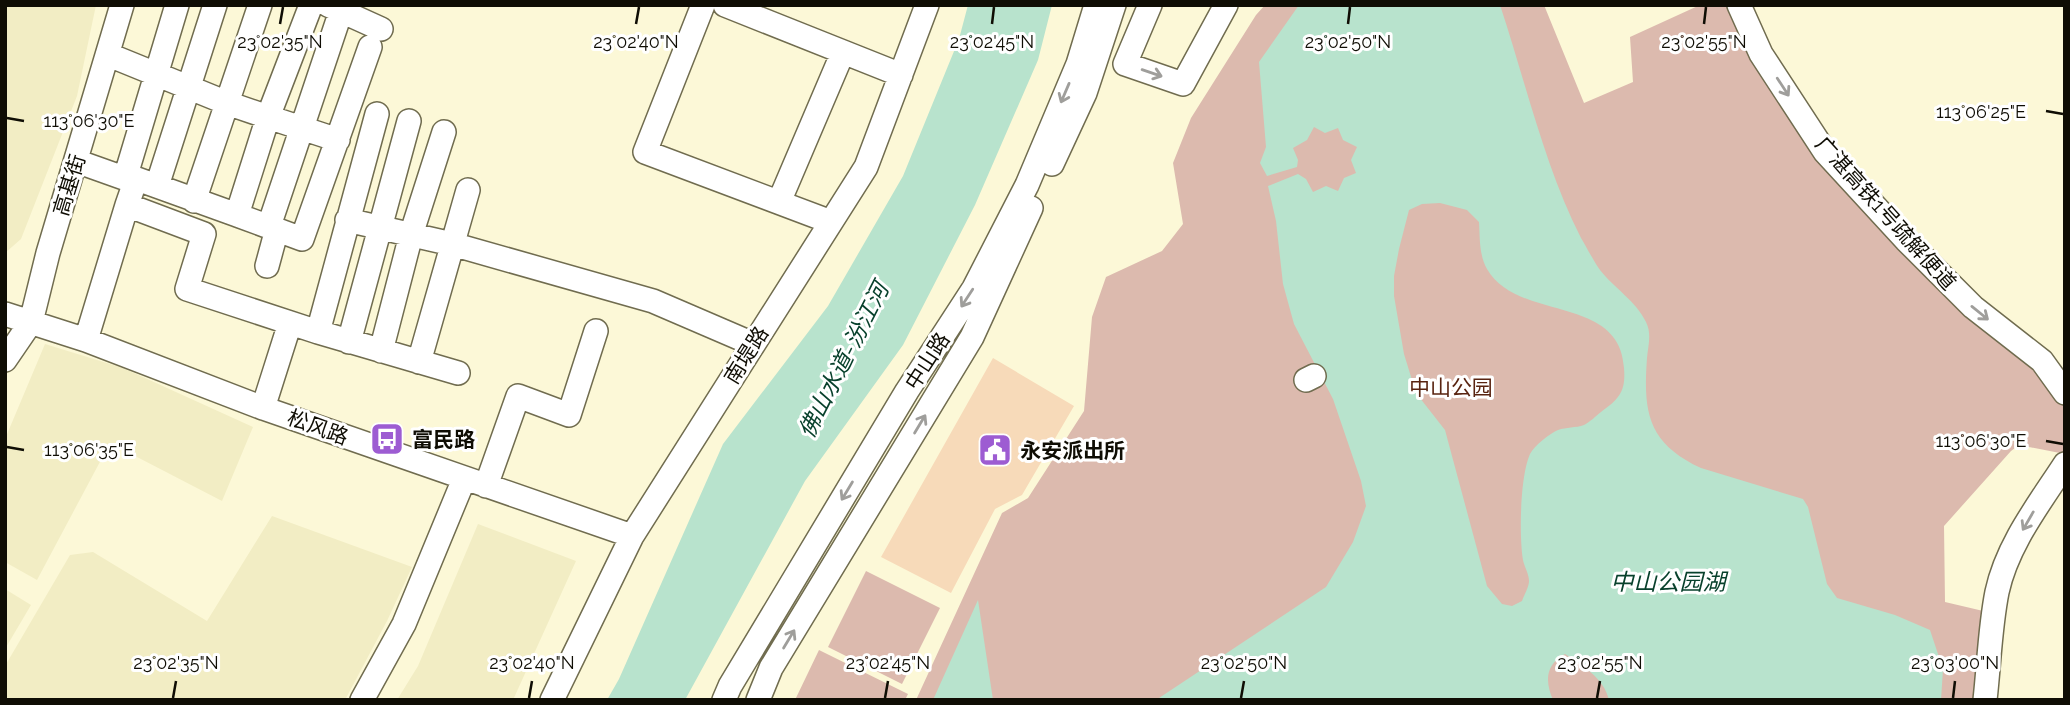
<svg xmlns="http://www.w3.org/2000/svg" width="2070" height="705" font-family="Raleway,'Noto Sans SC',sans-serif">
<style>
.built{fill:#f2edc4}
.green{fill:#dcbaae}
.water{fill:#b8e3cd;fill-rule:evenodd}
.building{fill:#f7dab9}
.lines{fill:none;stroke-linecap:round;stroke-linejoin:round}
.minor-casing{stroke:#706c4f;stroke-width:26}
.minor{stroke:#fff;stroke-width:23}
.oneway{stroke:#9f9e9b}
.ticks{fill:none;stroke:#0f0d04;stroke-width:2.5}
.labels{text-anchor:middle;dominant-baseline:central;stroke-width:6;stroke-linejoin:round;paint-order:stroke}
.street-label{font-size:21px;fill:#0f0d04;stroke:#fff}
.park-label{font-size:21px;fill:#592411;stroke:#fff}
.poi-label{font-size:21px;font-weight:bold;fill:#0f0d04;stroke:#fff;text-anchor:start}
.water-label{font-size:23px;font-style:italic;fill:#08412c;stroke:#fff}
.ticks-label{font-size:18px;text-anchor:middle;fill:#0f0d04;stroke:#fff;stroke-width:6;stroke-linejoin:round;paint-order:stroke}
</style>
<rect width="100%" height="100%" fill="#fcf8d7"/>
<path class="built" d="M5,5H96L77,96L21,239L5,253Z
M45,344L123,368L253,427L222,501L110,443L37,580L5,562V439Z
M272,516L412,567L387,621L345,700H5V666L70,555L93,552L207,621Z
M478,524L576,561L513,700H397L418,666Z
M5,589L31,605L5,649Z"/>
<path class="green" d="M1265,5H1544L1584,103L1633,82L1630,37L1700,5H1734L1826,164L2065,377V454L2019,445L2011,451L1944,526L1945,602L1996,614L1980,700H916L1002,513L1028,498L1084,411L1092,317L1106,277L1162,251L1183,224L1173,163L1191,118L1256,15Z
M866,571L940,608L902,684L828,647Z
M819,650L908,694L905,700H795Z"/>
<path class="water" d="M968,5H1052L1038,60L975,205L903,345L805,481L685,700H607L619,679L723,444L828,306L903,176L959,39Z
M1299,5H1500C1525,80 1545,168 1581,238C1587,248 1593,260 1600,270C1614,288 1636,301 1646,322C1652,334 1648,346 1647,358C1643,413 1648,443 1701,468L1803,499L1808,507L1827,584L1837,598L1895,615L1930,630L1943,669L1941,700H1609C1604,678 1583,666 1565,654C1545,665 1545,681 1553,700H1156L1326,587L1353,542L1366,506L1361,481L1333,399L1294,324L1283,284L1276,221L1268,186L1298,174L1306,179L1313,192L1326,186L1338,191L1344,178L1356,173L1351,160L1357,147L1343,140L1338,128L1325,133L1314,127L1307,140L1293,148L1298,160L1297,167L1267,176L1260,163L1266,147L1259,62ZM1440,203L1467,210L1479,222C1480,238 1479,255 1487,269C1517,322 1620,294 1624,368C1626,392 1619,399 1601,412C1596,416 1590,422 1584,425C1576,428 1566,427 1558,430C1549,434 1535,445 1530,454C1520,476 1519,536 1523,560C1524,566 1529,574 1529,581C1529,587 1524,595 1522,601L1512,606L1502,604L1487,586L1445,430L1416,393L1404,354L1394,296V276L1399,249L1409,210L1422,204Z
M978,600L993,700H933Z"/>
<path class="building" d="M993,358L1074,406L1022,495L995,509L951,593L881,557Z"/>
<g class="lines">
<defs>
<path id="minor" d="M177,5L126,175L237,215
M328,5L381,29
M703,5L645,152L831,222
M725,5L901,75
M1150,5L1125,64L1183,84L1226,5
M1739,5L1761,54L1825,152L1906,240L1973,307L2042,361L2065,393
M109,55L227,103L268,117L311,5
M338,140L268,117L237,215L302,239L370,47
M76,161L135,182L127,205L204,234L187,289L318,332L458,373
M1052,164L1085,93L1114,5
M157,186L215,5
M194,201L260,5
M779,202L843,52
M347,220L452,244L653,301L753,344
M269,226L341,11
M267,266L277,229
M5,314L86,340L263,408L632,536
M318,332L377,114
M86,340L127,205
M349,342L409,121
M381,351L411,235L444,132
M5,360L31,322L48,253L122,5
M419,362L468,190
M1306,380L1314,376
M263,408L290,323
M486,486L518,396L569,415L596,331
M362,700L404,624L464,479
M552,700L632,536L866,167L927,5
M724,700L730,686L907,391L974,288L1027,185L1078,64L1096,5
M758,700L771,668L972,337L1031,208
M1985,700C1989,665 1990,627 1997,592C2007,545 2039,504 2065,464"/>
</defs>
<use href="#minor" class="minor-casing"/>
<use href="#minor" class="minor"/>
</g>
<defs><path id="oneway-shaft" d="M-6 0H5M1.5-3L5.5 0L1.5 3" fill="none" stroke-width="1.6" stroke-linecap="round" stroke-linejoin="round" transform="scale(1.75)"/></defs>
<g class="oneway">
<use href="#oneway-shaft" transform="translate(1152 73) rotate(19)"/>
<use href="#oneway-shaft" transform="translate(1783 87) rotate(57)"/>
<use href="#oneway-shaft" transform="translate(1065 93) rotate(113)"/>
<use href="#oneway-shaft" transform="translate(967 298) rotate(123)"/>
<use href="#oneway-shaft" transform="translate(1980 313) rotate(39)"/>
<use href="#oneway-shaft" transform="translate(920 424) rotate(-59)"/>
<use href="#oneway-shaft" transform="translate(847 491) rotate(121)"/>
<use href="#oneway-shaft" transform="translate(2028 521) rotate(120)"/>
<use href="#oneway-shaft" transform="translate(789 639) rotate(-59)"/>
</g>
<path class="ticks" d="M280,24L283,7M636,24L639,7M992,24L994,7M1348,24L1350,7M1704,24L1706,7M2046,111L2063,114M7,118L24,121M2046,441L2063,444M7,447L24,450M173,698L176,681M529,698L532,681M885,698L888,681M1241,698L1244,681M1597,698L1600,681M1953,698L1955,681"/>
<defs>
<symbol id="bus-square" viewBox="-11 -11 22 22"><rect x="-9" y="-9" width="18" height="18" rx="4" fill="#9d5cd2" stroke="#fff"/><path d="M-5-6H5V4H4V6H2V4H-2V6H-4V4H-5ZM-3.5-4V0h7V-4ZM-3.5 1.2v1.5H-2V1.2ZM2 1.2v1.5H3.5V1.2Z" fill="#fff"/></symbol>
<symbol id="civic-square" viewBox="-11 -11 22 22"><rect x="-9" y="-9" width="18" height="18" rx="4" fill="#9d5cd2" stroke="#fff"/><path d="M-.6-6.5H3V-4.5H.6V-3L4-1V1h2V6H-6V1h2V-1L-.6-3ZM-1.2 2.5V6h2.4V2.5Z" fill="#fff"/></symbol>
</defs>
<g fill-rule="evenodd">
<use href="#bus-square" x="368" y="420" width="38" height="38"/>
<use href="#civic-square" x="976" y="431" width="38" height="38"/>
</g>
<g class="labels">
<g class="street-label">
<text transform="translate(69 185) rotate(-73)">高基街</text>
<text transform="translate(1886 213) rotate(48)">广湛高铁1号疏解便道</text>
<text transform="translate(746 355) rotate(-58)">南堤路</text>
<text transform="translate(927 361) rotate(-57)">中山路</text>
<text transform="translate(318 427) rotate(20)">松风路</text>
</g>
<g class="park-label">
<text x="1451" y="387">中山公园</text>
</g>
<g class="poi-label">
<text x="412" y="439">富民路</text>
<text x="1020" y="450">永安派出所</text>
</g>
<g class="water-label">
<text transform="translate(843 360) rotate(-63)">佛山水道-汾江河</text>
<text x="1668" y="581">中山公园湖</text>
</g>
</g>
<g class="ticks-label">
<text x="1348" y="48">23°02'50"N</text>
<text x="280" y="48">23°02'35"N</text>
<text x="636" y="48">23°02'40"N</text>
<text x="992" y="48">23°02'45"N</text>
<text x="1704" y="48">23°02'55"N</text>
<text x="1981" y="118">113°06'25"E</text>
<text x="89" y="127">113°06'30"E</text>
<text x="1981" y="447">113°06'30"E</text>
<text x="89" y="456">113°06'35"E</text>
<text x="176" y="669">23°02'35"N</text>
<text x="532" y="669">23°02'40"N</text>
<text x="888" y="669">23°02'45"N</text>
<text x="1244" y="669">23°02'50"N</text>
<text x="1600" y="669">23°02'55"N</text>
<text x="1955" y="669">23°03'00"N</text>
</g>
<rect width="2070" height="705" fill="none" stroke="#0f0d04" stroke-width="14"/>
</svg>
